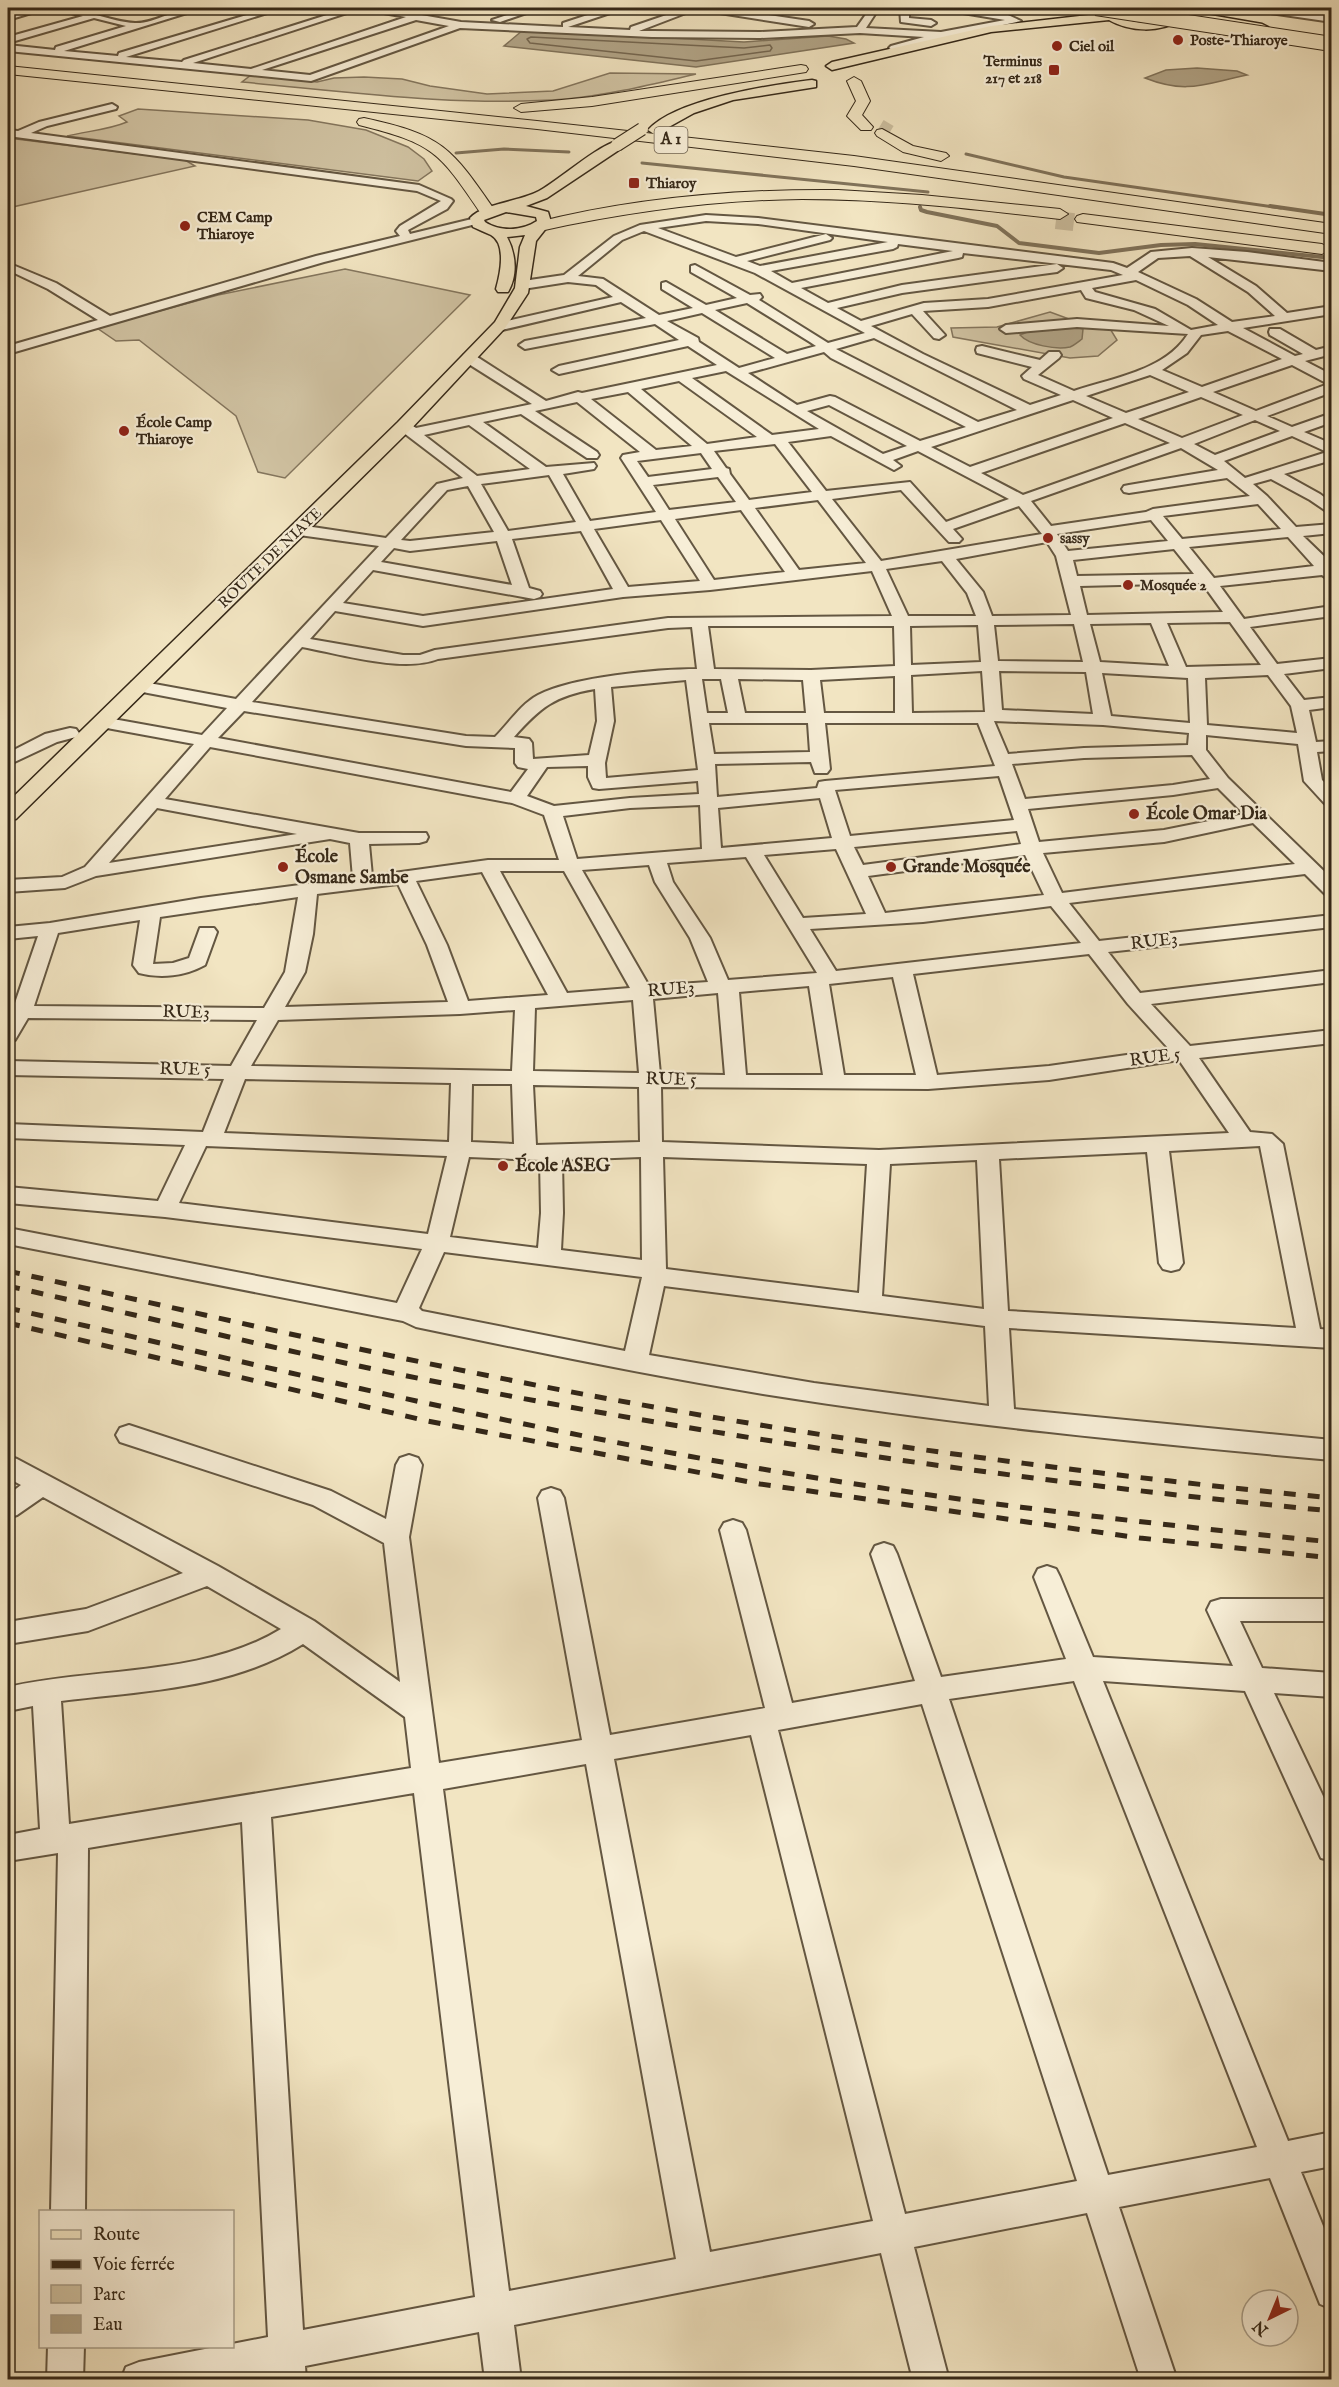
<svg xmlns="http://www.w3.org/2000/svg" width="1339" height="2387" font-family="'IM FELL English',serif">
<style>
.green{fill:#d2c5a5;stroke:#84765e;stroke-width:1.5}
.water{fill:#b2a588;stroke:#80735b;stroke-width:1.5}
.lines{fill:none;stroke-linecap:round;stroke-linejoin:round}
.shore{stroke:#746650;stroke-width:1.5}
.stream-far1{stroke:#80735b;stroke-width:3}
.stream{stroke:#80735b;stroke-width:4}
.highway-tunnel-far1{stroke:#ccbfa0;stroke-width:14;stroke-dasharray:14 7;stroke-linecap:butt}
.highway-tunnel{stroke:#ccbfa0;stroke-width:18;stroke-dasharray:18 9;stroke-linecap:butt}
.minor-casing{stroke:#645742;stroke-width:4}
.major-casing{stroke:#352818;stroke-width:3}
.highway-casing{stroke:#352818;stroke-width:2}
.minor{fill:#f7eed7;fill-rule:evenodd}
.major{fill:#f2e5c2;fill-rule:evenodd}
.highway{fill:#f2e5c2;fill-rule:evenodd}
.rail{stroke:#352818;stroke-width:5;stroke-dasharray:12 12;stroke-linecap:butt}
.major-bridge-casing{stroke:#352818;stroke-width:14;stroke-linecap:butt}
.highway-bridge-casing{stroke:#352818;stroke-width:16;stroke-linecap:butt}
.major-bridge{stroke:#f2e5c2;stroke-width:12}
.highway-bridge{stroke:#f2e5c2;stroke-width:14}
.poi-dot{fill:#8f2418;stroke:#f7eed7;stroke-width:2}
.labels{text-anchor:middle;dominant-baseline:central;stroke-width:4.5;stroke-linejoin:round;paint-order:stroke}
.far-poi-label{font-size:15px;font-weight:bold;fill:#352818;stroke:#f7eed7;text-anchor:start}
.far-street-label{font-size:15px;fill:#352818;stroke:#f7eed7}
.shield{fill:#f7eed7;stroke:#6f6351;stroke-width:1.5}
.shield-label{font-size:16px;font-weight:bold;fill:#352818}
.poi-label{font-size:18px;font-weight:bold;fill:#352818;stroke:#f7eed7;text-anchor:start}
.street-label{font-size:18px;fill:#352818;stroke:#f7eed7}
</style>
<rect width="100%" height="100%" fill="#f2e5c2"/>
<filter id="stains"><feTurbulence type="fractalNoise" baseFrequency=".00333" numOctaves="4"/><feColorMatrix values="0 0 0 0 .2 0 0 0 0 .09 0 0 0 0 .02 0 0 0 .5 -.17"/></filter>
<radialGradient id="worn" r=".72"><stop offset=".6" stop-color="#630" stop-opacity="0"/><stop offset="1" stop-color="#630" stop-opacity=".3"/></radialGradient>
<path class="green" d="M610,73L696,74C653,84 610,95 566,99C457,107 350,92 242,82L251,75L317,82L334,78L364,77L402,79L430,86L487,94L553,91Z
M138,109L308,120L366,130L408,147L424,159L432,171L418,181L67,136C87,131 108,130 127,122L119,116Z
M8,138L185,160L195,166L8,208Z
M345,269L470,295L285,478L258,472L236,416L139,340L116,341L97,328L218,295Z
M1050,312L1069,319L1109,327L1117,340L1098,356L1070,358L953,337L951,328L997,327Z"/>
<path class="water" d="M523,30L744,42L828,36L846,39L854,43L696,67L504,46Z
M1197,68L1237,71L1247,75C1206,83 1188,95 1145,78L1166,70Z
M1068,326L1083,329L1082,339C1078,342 1073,346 1070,347C1056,350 1029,345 1020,335L1032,330Z"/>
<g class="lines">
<path class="shore" d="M531,37L744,48L770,45L772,48L770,51L696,61L530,43L527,39Z"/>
<path class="stream-far1" d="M456,153L504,149L569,152
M966,154L1064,177L1281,208
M642,163L928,192"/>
<path class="stream" d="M1270,206L1332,215
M920,207L921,210L927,212L997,226L1019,243L1099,253L1161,245L1195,244L1332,258"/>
<path class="highway-tunnel-far1" d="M880,126L890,132"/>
<path class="highway-tunnel" d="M1056,220L1081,223"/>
<defs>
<path id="minor" d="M34,8H48L8,20V14Z
M58,8C85,8 110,22 135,23C156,24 179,5 203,8L64,51L118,56L119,53L270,8H283L126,57L182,62L184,60L349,8H362L193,63L251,69L406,17L367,10L366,8H382L461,22L563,27V23L609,8H620L619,10L568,27L630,30L631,27L687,8H699L639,31H652L760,32L857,27L867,13L848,11L844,8H879L866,28L941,32L1005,20L951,11L947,8H964L1008,15L1021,21L942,38L894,51L889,48L891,46L924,37L860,33L760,38L652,37L460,28L311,81L8,51V45L55,50L56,47L126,26L94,18L8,43V37L83,16L59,10ZM416,20L449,26L310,75L262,70Z
M528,8H541L500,22L492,20Z
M702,8H721L809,21L814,24L809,27L707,11Z
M900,8H909V18L931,20L936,23L931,26L901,22Z
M1064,8H1084L1115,14L1110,17L1069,11Z
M1194,8H1211L1175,17L1170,14Z
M1252,8H1272L1332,16V22L1257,11Z
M112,104L117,107L116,109L47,126L31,133L419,185L451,199L453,201L447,209L408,230L410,234L476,218L482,221L480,223L324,262L8,354V346L98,320L48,289L8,270V263L56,283L110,316L316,256L400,236L396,231L400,226L441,201L417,191L8,136V130L18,131L39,122Z
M706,215L758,218L1113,263L1127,268L1151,252L1192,248L1247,252L1332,263V271L1208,257L1256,286L1287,313L1332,306V314L1243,328L1295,356L1303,354L1270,335L1269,332L1270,329H1280L1316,350L1332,346V354L1305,361L1332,375V392L1267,416L1292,427L1332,413V422L1304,432L1332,444V460L1284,474L1320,494L1332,503V515L1310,500L1271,479L1253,484L1267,496L1296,527L1332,524V533L1303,536L1332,564V582L1322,575L1220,586L1244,619L1332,606V616L1250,627L1277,664L1332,658V668L1284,674L1304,700L1332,697V707L1309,710L1316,742L1332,741V751L1317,752L1322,780L1332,790V806L1326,805L1304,781L1298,744L1206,735V750L1228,778L1332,879V896L1325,894L1305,874L1069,903L1099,941L1332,915V927L1108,952L1140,993L1332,970V982L1151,1004L1190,1046L1332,1030V1043L1199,1058L1250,1132L1272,1134L1283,1144L1320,1329L1332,1330V1348L1009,1328L1014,1409L1332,1440V1460C1141,1443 952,1424 763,1394C647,1375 531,1351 416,1327L403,1321L8,1244V1228L397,1303L422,1249L165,1217L8,1203V1187L158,1201L185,1145L8,1138V1124L203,1132L224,1079L8,1075V1061L231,1066L257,1020L28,1018L15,1040L8,1041V1006H14L38,936L8,939V927L50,923L201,898L353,878L350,843L330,839L96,876L65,888L8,892V880L62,877L85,867L194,744L96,726L93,722L96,718L102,717L202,735L227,708L132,690L130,686L132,682L138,681L236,699L379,546L299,535L291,530L294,527L299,525L386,538L437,484L463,478L400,430L398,427L400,424H410L416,428L532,404L464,361L462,358L464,355H474L546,401L578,392L582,393L717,365L688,346L559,374L552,370L559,366L679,340L655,324L525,349L519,345L525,341L646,318L621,302L502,330L496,326L498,323L613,297L596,285L568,282L523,289L517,285L523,281L564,275L614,236L640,225ZM706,221L758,224L888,242L760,266L747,261L830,240L832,238L826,234L736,257L658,228ZM644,231L755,273L865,333L828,343L759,300L762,297L760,294L750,295L695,265L691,266V272L737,298L706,305L666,282L662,283V289L693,308L659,315L603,279L578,276L622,240ZM898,244L953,251L792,283L771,271L893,249L897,247ZM963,253L1111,270L1123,275L988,299L924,303L861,321L837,308L902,293L1057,272L1063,268L1057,264L902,285L828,303L801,288L958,258L962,257ZM1190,256L1248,292L1275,316L1232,322L1196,299L1138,272L1158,258ZM1136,280L1188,305L1218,325L1191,330L1155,309L1095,292L1092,288ZM1081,290L1086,298L1134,310L1169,326L1077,319L1006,325L1000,329L1006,333L1077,327L1188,334C1165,371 1112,378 1074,391L1038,375L1059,358L1061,355L1059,352H1049L1040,360L982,346L977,347L976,350L977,353L1032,367L1022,376L1024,379L1061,395L1030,405L923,354L871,326L912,314L934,338L939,339L945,335L923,311L988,307ZM747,303L810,342L816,346L787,354L715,310ZM702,313L775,358L739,368L699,342L698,338L667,321ZM1228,331L1282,359L1202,387L1162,370L1187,353L1201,335ZM874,338L1017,410L978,422L836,349ZM824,352L831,358L966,427L920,441L835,397L830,396L797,405L748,373ZM1292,365L1328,384L1256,411L1213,392ZM726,371L819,429L772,435L692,378ZM1150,375L1189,392L1126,413L1086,396ZM679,381L757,437L707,444L641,389ZM628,392L692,446L656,450L591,399ZM1201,397L1243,415L1182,438L1138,419ZM1073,400L1113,418L970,467L931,447ZM577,402L640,452L623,455L621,458L656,512L590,521L563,474L594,469L596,466L594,463L546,467L483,422L521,414L587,458H597L599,455L597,452L535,411ZM829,405L907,446L883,454L807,411ZM1255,420L1280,431L1215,455L1194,444ZM1125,423L1170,443L1023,495L981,473ZM469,425L530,469L477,476L424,435ZM831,436L894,470L901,466L893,460L918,451L1009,499L946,522L910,482L826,491L788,442ZM1292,436L1327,452L1245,478L1224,461ZM775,444L812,492L749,500L730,474L729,469L726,468L714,451ZM1181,448L1218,470L1129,485L1124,486L1122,489L1124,492L1129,493L1227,478L1250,496L1153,509L1146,512L1051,526L1031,501ZM701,453L712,469L648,477L637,461ZM549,475L576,522L508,531L481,484ZM718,477L736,502L669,510L653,485ZM468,486L494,532L410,541L401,540L447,490ZM901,490L949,542H959L962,539L953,529L1019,506L1042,534L881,561L832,499ZM818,500L866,563L799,570L755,508ZM1258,504L1281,529L1182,539L1163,516ZM741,510L785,572L714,580L675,519ZM661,520L700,581L628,587L594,529ZM1151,520L1168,541L1068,551L1057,534ZM581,531L613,589L423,616L343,603L373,570L534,599L540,597L542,594L540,591L529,588L512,539ZM1288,537L1314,566L1214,578L1189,547ZM497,541L512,585L381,562L394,548L410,551ZM1047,542L1056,556L1071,615L992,616L983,592L956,559ZM1174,549L1194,574L1077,576L1073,560ZM942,561L967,593L976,616H908L886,569ZM872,571L892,616L668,618L435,650L420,655H403L310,639L335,611L423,626L623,597L710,590ZM1202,583L1223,612L1087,615L1080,586ZM1230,622L1261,665L1186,667L1167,623ZM1151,623L1169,666L1100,662L1090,624ZM1074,624L1083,662L998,661L994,625ZM978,625L981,662L911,665L910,626ZM708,626H894L895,666L811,670L714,669ZM692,627L697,669C658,669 572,677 538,695C521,704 509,723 495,737L466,736L252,702L302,647C340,654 403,673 438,659L668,628ZM982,671L985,712L912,713L911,675ZM999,671L1086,672L1093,714L1002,710ZM1102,673L1188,678L1190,723L1111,716ZM1268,675L1291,706L1297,733L1207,725L1205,678ZM895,676V713H824L820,680ZM702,679H721L728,713H707ZM738,679L803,680L806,713H745ZM686,680L698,770L606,778L605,763L614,721L611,687ZM595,689L597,721L589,755L533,759L532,743L529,739L514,737C541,707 554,696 595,689ZM244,711L466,746L515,748V763L518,767L528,769L511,792L218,738ZM994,721L1103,725L1189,733L1188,745L1084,748L1008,754ZM709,723H808L810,752L714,754ZM825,723H978L995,766L825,781L819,782L817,788L717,797L715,764L811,762L815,773H827L830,769ZM210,747L512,803L544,815L559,860H488L372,876L369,844L419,843L426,841L428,837L426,833H359L165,799ZM1192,755L1210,779L1173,785L1025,799L1012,764L1084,758ZM588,766V777L593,788L599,789L698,781L699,794L630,798L554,806L527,796L547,767ZM999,776L1014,820L850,836L835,790ZM1218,788L1244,814L1164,830L1039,842L1028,809L1173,795ZM820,798L832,838L721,848L718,808ZM700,805L702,849L577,859L563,816L630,808ZM157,808L297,834L109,863ZM1253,823L1295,864L1062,893L1043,853L1164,842ZM1017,831L1021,844L863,865L854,847ZM836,849L866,914L803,918L764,855ZM1025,855L1044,895L885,913L868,876ZM746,857L817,973L728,980L710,938L673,882L667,863ZM649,865L655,882L690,938L708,982L649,986L582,870ZM500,871H564L630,988L567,993ZM482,872L548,995L468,1001L447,945L416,881ZM398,884L427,945L448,1002L285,1007L305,972L313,934L317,894ZM298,897L285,972L264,1008L34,1006L58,933L140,920L133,965L139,973C161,979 185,976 205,965L217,932L214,928H200L189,958L173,963L153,964L160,917ZM1051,906L1081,943L836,971L810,929L923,922ZM1089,954L1128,1004L1169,1049L1049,1066L937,1075L913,974ZM893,977L916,1075H844L829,984ZM809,986L823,1075H746L739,992ZM718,993L725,1075L660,1074L653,999ZM633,1000L639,1073L533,1071L535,1008ZM515,1010L512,1071L251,1066L278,1020L460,1014ZM1179,1060L1229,1133L879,1150L662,1142L661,1087L928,1089L1049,1080ZM245,1079L451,1083L449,1142L224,1133ZM472,1084H512L514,1144L471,1142ZM533,1085L639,1087L640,1142L536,1145ZM206,1146L447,1156L428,1234L179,1203ZM1260,1146L1296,1328L1008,1311L999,1159L1147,1152L1159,1263L1163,1269L1171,1271L1179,1269L1183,1263L1169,1151ZM469,1157L540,1160L541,1213L538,1248L450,1237ZM641,1157L642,1260L561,1250L563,1213L562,1160ZM663,1157L867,1164L859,1293L666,1269ZM977,1160L984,1309L882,1296L890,1164ZM444,1252L642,1277L625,1351L422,1311L419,1308ZM664,1286L985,1326L989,1406L814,1383L649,1355Z
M70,728L76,729L79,733L76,737L57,742L8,765V753L45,734Z
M129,1425L331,1491L386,1519L396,1465L400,1458L409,1455L418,1458L422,1465L409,1537L439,1763L582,1740L538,1498L542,1491L551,1488L560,1491L564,1498L610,1735L765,1708L720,1530L724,1523L733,1520L742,1523L746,1530L792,1703L915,1681L871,1554L875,1546L884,1543L893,1546L897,1554L941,1677L1066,1659L1034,1577L1038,1569L1047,1566L1056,1569L1060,1577L1093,1657L1233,1666L1207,1610L1211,1602L1221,1599H1332V1621H1240L1262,1668L1332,1673V1697L1274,1693L1332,1815V1861L1321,1858L1245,1691L1103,1681L1288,2141L1332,2132V2166L1301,2172L1332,2248V2309L1320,2304L1270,2178L1119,2207L1177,2380H1141L1087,2213L914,2247L949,2380H913L881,2253L514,2325L521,2380H485L479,2332L305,2366L306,2380H270V2373L234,2380H121L126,2367L139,2362L220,2346H232V2344L268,2337L242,1822L88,1848L85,2212H51L58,1853L8,1861V1835L40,1829L33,1706L8,1711V1687C95,1667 203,1677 281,1629L207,1586L88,1631L8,1644V1622L86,1609L183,1573L43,1497L17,1515L8,1518V1495L21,1485L8,1478V1456L17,1459L218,1566L314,1621L400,1682L384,1543L313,1505L120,1442L116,1435L120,1428ZM303,1644L405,1717L411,1768L69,1824L61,1701C144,1691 231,1689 303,1644ZM1074,1681L1257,2147L1108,2175L949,1699ZM922,1704L1077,2181L905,2214L778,1730ZM751,1735L873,2221L710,2252L614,1759ZM586,1764L676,2259L509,2291L443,1789ZM414,1793L475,2297L303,2330L271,1817Z
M48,2346H84L83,2380H47Z"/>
<path id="major" d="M1114,8H1128L1117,15C1132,24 1154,26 1170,17L1166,14L1149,8H1169L1262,24L1268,27L1262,30L1181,16V20C1160,33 1130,32 1109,20L991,32L832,70L826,66L832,62L991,26L1106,13L1107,10Z
M812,80L816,81V87L733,100L694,113L658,133L654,134L648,130C676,99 771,85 812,80Z
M617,141L623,145L622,148L547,198L526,206L548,212L551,222L536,241L528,293L505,328L410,430L16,819L8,820V802L398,422L495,322L515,288L520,247L525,235L507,237C516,254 518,275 508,292H498L496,289C500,275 507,244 491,235C485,232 479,230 473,227L470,218C482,204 521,201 539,191C559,180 597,146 617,141ZM506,212L536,217L537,221C522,231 500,232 485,222L484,220Z"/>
<path id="highway" d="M801,65L806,66L808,69L806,72L592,106L521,112L514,108L521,104L592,97Z
M8,66L537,121L854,156L1332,224V234L854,166L537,129L8,74Z
M854,77L861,81L870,101L862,115L873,127L871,130H861L847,116L856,101L847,81Z
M364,118C443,135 451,147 496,212L494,215H482C439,152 435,144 359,125L357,122L359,119Z
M882,129L913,146L946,153L949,156L941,161L903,152L877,136L875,133L877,130Z
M838,190L922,195L1060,209L1068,214L1060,219C974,209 888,199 802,199C713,200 626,212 540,231L532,226L534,223C633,198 736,189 838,190Z
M1083,214L1322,244L1330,249L1322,254L1077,222L1075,219L1077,216Z"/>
</defs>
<use href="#minor" class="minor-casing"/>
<use href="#major" class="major-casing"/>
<use href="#highway" class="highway-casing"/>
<use href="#minor" class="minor"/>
<use href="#major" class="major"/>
<use href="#highway" class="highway"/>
<path class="rail" d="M8,1271C162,1305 316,1341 470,1372C754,1430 1043,1470 1332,1498
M8,1286C160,1320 310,1358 463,1387C751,1443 1040,1483 1332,1511
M8,1308C258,1365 508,1426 762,1469C951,1501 1141,1523 1332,1542
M8,1323L427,1421L760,1484L1140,1538L1332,1558"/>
<defs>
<path id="major-bridge" d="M617,145L642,129"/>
<path id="highway-bridge" d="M1096,8L1325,43"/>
</defs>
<use href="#major-bridge" class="major-bridge-casing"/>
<use href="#highway-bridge" class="highway-bridge-casing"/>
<use href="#major-bridge" class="major-bridge"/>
<use href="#highway-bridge" class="highway-bridge"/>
</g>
<g class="poi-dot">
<circle cx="1178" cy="40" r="6"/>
<circle cx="1057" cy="46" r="6"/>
<rect x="1048" y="64" width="12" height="12" rx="3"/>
<rect x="628" y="177" width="12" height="12" rx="3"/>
<circle cx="185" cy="226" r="6"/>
<circle cx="124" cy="431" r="6"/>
<circle cx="1048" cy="538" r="6"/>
<circle cx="1128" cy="585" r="6"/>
<circle cx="1134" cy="814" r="6"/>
<circle cx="283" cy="867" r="6"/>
<circle cx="891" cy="867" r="6"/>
<circle cx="503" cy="1166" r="6"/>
</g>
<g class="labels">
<g class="far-poi-label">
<text x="1190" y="40">Poste-Thiaroye</text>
<text x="1069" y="46">Ciel oil</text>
<text x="1042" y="61" text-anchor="end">Terminus<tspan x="1042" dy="17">217 et 218</tspan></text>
<text x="646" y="183">Thiaroy</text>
<text x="197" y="217">CEM Camp<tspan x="197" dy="17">Thiaroye</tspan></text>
<text x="136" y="422">École Camp<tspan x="136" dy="17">Thiaroye</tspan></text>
<text x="1060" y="538">sassy</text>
<text x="1140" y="585">Mosquée 2</text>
</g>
<g class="far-street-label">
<text transform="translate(270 558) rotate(-44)">ROUTE DE NIAYE</text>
</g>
<rect class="shield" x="654.5" y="127" width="33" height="26" rx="4.5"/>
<g class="shield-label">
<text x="671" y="140">A 1</text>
</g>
<g class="poi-label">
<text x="1146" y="814">École Omar Dia</text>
<text x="295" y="857">École<tspan x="295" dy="21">Osmane Sambe</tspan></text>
<text x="903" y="867">Grande Mosquée</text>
<text x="515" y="1166">École ASEG</text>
</g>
<g class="street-label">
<text transform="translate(1154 942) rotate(-7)">RUE3</text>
<text transform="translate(671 990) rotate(-5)">RUE3</text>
<text transform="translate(186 1013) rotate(1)">RUE3</text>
<text transform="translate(1155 1058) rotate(-8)">RUE 5</text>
<text transform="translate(185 1070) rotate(1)">RUE 5</text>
<text transform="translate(671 1080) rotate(1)">RUE 5</text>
</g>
</g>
<rect width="1339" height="2387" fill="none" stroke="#f2e5c2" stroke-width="30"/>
<rect x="9" y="9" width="1321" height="2369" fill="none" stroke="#352818" stroke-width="3"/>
<rect x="15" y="15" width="1309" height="2357" fill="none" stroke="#352818" stroke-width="1.5"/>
<rect x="39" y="2210" width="195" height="138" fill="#f7eed7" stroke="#a99f8b" stroke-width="1.5"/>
<rect x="51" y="2230" width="30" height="9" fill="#f2e5c2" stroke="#a99f8b" stroke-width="1.5"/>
<text x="93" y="2240" font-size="18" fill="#352818">Route</text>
<rect x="51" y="2260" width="30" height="9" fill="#352818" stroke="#a99f8b" stroke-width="1.5"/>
<text x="93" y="2270" font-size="18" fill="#352818">Voie ferrée</text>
<rect x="51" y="2285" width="30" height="18" fill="#d2c5a5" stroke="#a99f8b" stroke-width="1.5"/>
<text x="93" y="2300" font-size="18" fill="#352818">Parc</text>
<rect x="51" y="2315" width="30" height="18" fill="#b2a588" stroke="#a99f8b" stroke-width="1.5"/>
<text x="93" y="2330" font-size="18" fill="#352818">Eau</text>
<g transform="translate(1270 2318) rotate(223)"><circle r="28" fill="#f7eed7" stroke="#a99f8b" stroke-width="1.5"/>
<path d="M0-4.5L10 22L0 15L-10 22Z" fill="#8f2418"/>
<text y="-9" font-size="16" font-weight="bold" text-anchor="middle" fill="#352818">N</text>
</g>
<rect width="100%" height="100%" filter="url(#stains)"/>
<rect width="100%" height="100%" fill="url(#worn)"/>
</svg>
